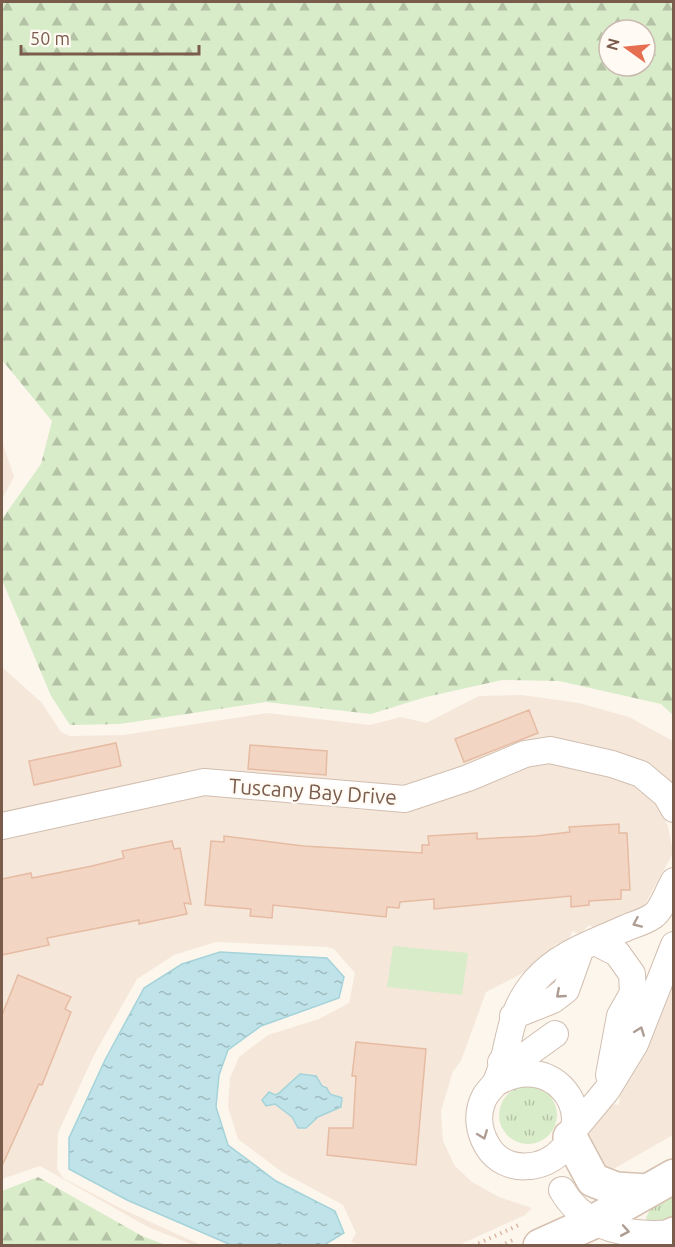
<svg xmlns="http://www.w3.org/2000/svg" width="675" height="1247" font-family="Ubuntu,sans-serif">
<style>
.residential{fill:#f5e8da}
.grass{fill:url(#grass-tufts)}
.forest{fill:url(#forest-firs);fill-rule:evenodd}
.pitch{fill:#d8ecc9}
.water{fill:url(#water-ripples);stroke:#a5d3da;stroke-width:1.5}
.building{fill:#f3d5c3;stroke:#e6bba3;stroke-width:1.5}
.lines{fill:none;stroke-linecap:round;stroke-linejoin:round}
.street-casing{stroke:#d1beb0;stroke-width:28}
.secondary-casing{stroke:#d6c0b0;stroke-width:36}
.path{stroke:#d9b8a5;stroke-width:4;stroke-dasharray:1.5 4.5;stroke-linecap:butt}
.street{stroke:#fff;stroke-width:26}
.secondary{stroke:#fff;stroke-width:33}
.oneway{stroke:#af9d94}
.labels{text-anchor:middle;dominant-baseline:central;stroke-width:4.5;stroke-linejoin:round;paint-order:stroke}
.street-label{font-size:21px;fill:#7a5c4d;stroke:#fffaf3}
</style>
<defs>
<pattern id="grass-tufts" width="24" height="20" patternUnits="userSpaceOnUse" patternTransform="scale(1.5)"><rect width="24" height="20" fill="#d8ecc9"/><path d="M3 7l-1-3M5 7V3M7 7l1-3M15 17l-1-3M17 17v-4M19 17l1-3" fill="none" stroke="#b4c2a5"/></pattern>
<pattern id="forest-firs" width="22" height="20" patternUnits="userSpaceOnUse" patternTransform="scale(1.5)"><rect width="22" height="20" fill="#d8ecc9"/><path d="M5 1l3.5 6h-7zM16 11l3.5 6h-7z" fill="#b4c2a5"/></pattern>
<pattern id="water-ripples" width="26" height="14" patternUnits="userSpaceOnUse" patternTransform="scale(1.5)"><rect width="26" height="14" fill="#bfe3e8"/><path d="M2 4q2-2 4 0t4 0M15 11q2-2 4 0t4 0" fill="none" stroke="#a0bbbe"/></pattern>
</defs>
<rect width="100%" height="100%" fill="#fdf6ec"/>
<path class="residential" d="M2,441L14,477L2,499Z
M2,667L42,703L61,732L70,736L123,735L267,713L370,725L401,717L426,723L479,696L522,695L579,703L629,717L673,741V785L650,765L614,752L462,767L403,786L200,770L2,813Z
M551,763L634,784L655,802L668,826L673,853L644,906L595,928L589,925L580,934L572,931L570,938L555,945L525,972L486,992L461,1061L453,1071L441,1111L443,1141L455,1166L472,1182L499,1197L532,1208L525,1215L459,1245L363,1246L351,1242L356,1233L343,1205L282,1172L238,1139L228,1107L230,1078L239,1057L268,1035L319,1019L349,1003L355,973L334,949L327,947L216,942L174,955L137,979L94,1055L58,1133L57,1169L63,1178L122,1209L201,1245H193L148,1227L40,1166L2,1179V839L206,795L363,810L411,811L473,790L530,767Z
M673,983V1135L610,1171L606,1169L585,1138L613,1104L619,1105L620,1095L648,1049Z"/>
<path class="grass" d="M499 1115a29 29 0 1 1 58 0a29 29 0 1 1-58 0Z
M673,1195V1221L648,1224L646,1218L650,1209Z"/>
<path class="forest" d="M2,2H673V715L661,704L559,681L502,680L426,697L371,714L266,702L120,724L70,725L51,696L2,580V519L41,464L52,421L2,360ZM609,30H645V66H609Z
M38,1177L142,1236L166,1245H2V1191Z"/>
<path class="pitch" d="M393,946L468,953L462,995L387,987Z"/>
<path class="water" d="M220,952L327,958L344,977L339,998L261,1026L228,1050L219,1075L216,1107L228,1145L276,1181L335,1211L344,1233L324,1245H231L127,1200L69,1169V1138L105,1060L144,988L182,964Z
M300,1074L316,1076L322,1086L327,1088C330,1098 334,1094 342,1098L341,1107L318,1117L306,1128H298L292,1117L275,1104L266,1106L262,1100L269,1092L275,1095L279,1093Z"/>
<path class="building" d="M529,710L538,733L464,762L455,739Z
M116,743L121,766L34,785L29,761Z
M250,745L327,751L326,775L248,769Z
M619,824V833H627L630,890H621V899L589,901V905L571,907V896L434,909V899L400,902L399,908L387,907L386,917L273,905L272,918L250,916L251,909L205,905L211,841L224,842V836L303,846L422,853V845H429L428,836L477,833V839L536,836L570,832L569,827Z
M172,841L174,849L180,848L191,904L184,903L187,914L139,924V920L47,938L49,945L2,955V879L31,873L32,878L92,866L124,858L122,851Z
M18,975L71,997L65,1009L71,1012L42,1085L39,1084L2,1166V1015Z
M356,1042L426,1049L416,1165L327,1155L329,1128H353L356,1076H352Z"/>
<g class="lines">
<defs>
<path id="street" d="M2,826L204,782L405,799L468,778L525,754L550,750L612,764L641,774L666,795L674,809
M595,942L617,953L632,974L633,993L620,1016L609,1075
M513,1016L553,1000L566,990L581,948
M501,1062L519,1060L555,1034
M496,1083C550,1050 598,1110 563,1149C544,1171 505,1174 488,1147C478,1131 476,1113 485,1096C488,1091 493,1087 496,1082C512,1046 505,1016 535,981C559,953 595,942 628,927C636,924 646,921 653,916C662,910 668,891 674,881
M572,1132L607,1090L635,1044L674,945
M562,1190C585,1230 630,1237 674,1233"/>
<path id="secondary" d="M570,1137L593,1180L616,1189L648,1191
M540,1246L593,1222L674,1176
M652,1246L674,1234"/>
</defs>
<use href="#street" class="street-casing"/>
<use href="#secondary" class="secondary-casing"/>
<path class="path" d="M473,1246L521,1224
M500,1246L515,1239"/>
<use href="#street" class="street"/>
<use href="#secondary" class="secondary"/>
</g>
<defs><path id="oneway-chevron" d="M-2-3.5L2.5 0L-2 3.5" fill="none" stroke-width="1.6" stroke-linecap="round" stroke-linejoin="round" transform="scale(1.5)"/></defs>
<g class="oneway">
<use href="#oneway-chevron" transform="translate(637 923) rotate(156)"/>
<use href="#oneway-chevron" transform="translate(560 994) rotate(139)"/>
<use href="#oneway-chevron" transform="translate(640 1031) rotate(-69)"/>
<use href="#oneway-chevron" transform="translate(483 1135) rotate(69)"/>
<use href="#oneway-chevron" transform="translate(625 1231) rotate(10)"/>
</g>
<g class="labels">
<g class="street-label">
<text transform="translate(313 791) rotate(4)">Tuscany Bay Drive</text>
</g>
</g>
<rect width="675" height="1247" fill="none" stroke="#7a5c4d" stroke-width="6"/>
<g transform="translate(627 48) rotate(285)"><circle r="28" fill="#fffaf3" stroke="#cabbb1" stroke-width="1.5"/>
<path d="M0-4.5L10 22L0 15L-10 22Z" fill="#e76f51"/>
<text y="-9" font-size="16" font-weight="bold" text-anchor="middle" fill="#7a5c4d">N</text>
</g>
<path d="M21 45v9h178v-9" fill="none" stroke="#7a5c4d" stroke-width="3"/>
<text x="30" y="45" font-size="18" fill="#7a5c4d" stroke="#fffaf3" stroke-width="4.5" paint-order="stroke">50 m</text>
</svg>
